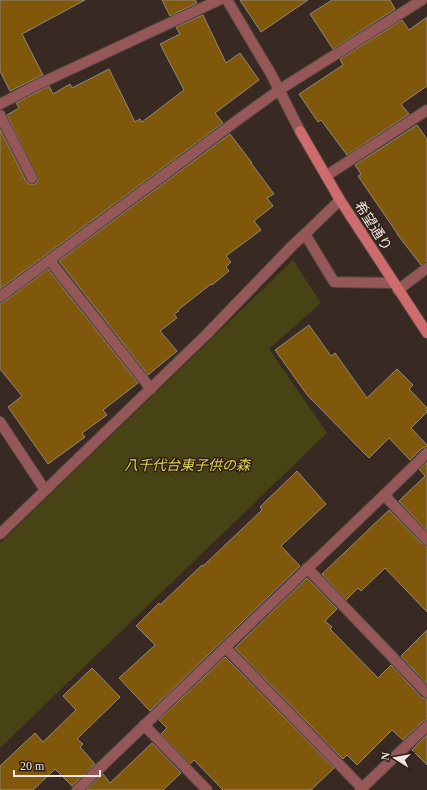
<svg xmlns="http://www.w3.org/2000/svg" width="427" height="790" font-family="'Times New Roman','Noto Sans JP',serif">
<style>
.green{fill:#474314}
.building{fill:#80580c;stroke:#928879}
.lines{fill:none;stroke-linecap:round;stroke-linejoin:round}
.lane-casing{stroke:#554841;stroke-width:12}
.street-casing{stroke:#554841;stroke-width:12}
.secondary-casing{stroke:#554841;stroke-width:12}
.lane{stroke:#955757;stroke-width:10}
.street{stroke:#955757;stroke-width:10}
.secondary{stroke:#ce6c6d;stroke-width:10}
.labels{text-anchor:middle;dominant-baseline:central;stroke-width:3;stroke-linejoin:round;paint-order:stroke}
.street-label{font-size:14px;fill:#f0e6e1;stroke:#2e2019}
.park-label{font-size:14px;font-style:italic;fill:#ddd34c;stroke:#2e2019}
</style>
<rect width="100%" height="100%" fill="#382a22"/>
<path class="green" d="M293,260L321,303L269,349L327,433L0,748V543Z"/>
<path class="building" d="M0,0H85L22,34L43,75L10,91L0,71Z
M162,0H195L197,3L170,16Z
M240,0H308L261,32Z
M332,0H390L395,9L333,49L310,14Z
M203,15L226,63L240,53L259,80L215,113L223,123L0,289V129L26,181L29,184H35L38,181V178L7,115L19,108L16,103L49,86L53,94L70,84L72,88L109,69L135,122L140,119L142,122L184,90L160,44L180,34L176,27Z
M427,17V86L401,104L409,114L347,155L321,120L318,122L299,94L343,65L340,59L402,20L409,30Z
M417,125L427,139V262L421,265L397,234V233L358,176L361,174L355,165Z
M230,134L252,163H251L274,194L267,198L273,206L254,221L261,230L226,256L231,262L226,267L229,271L212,285L211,284L178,310L179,311L174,314L177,318L160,331L177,351L148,375L59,261Z
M48,269L138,383L103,410L107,415L82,433L85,437L48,464L8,407L22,396L0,369V303L4,302Z
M309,325L331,356L335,353L367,398L397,369L413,385L409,389L427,408V412L411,428L427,445V447L422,448L410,460L389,438L369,458L308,396L275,350Z
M427,462V531L399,501L425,476L419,469Z
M297,471L326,504L281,546L300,566L150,711L119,678L155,645L136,626L159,603L160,605L202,565L203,566L262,510L260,507Z
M389,510L422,544L427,546V612L385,568L361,591L358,588L346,600L322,574Z
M307,578L337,609L325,621L332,627L330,629L378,678L391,665L422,698L427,699V720L423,721L403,740L392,730L357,765L347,755L343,759L235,648Z
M427,630V684L401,656Z
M225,657L334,768L311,790H223L194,760L190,764L161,734L167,728L159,720Z
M92,668L120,697L77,739L83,744L80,747L95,764L72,786L55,769L33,790H0V766L35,733L43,742L76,710L63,696Z
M427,735V765L412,750Z
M152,743L181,773L163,790H86L103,774L110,783Z"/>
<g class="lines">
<defs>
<path id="lane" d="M279,90L422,0
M0,115L32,178
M326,176L427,110
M50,261L151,389
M0,422L45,490
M384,495L427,540
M307,568L427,693
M225,647L362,788
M144,725L207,790"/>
<path id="street" d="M227,0L271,74L300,131
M0,104L39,84L219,0
M340,200L305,234L334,282L394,283
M398,290L427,268
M0,297L243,116L279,90
M0,534L206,335L294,244L305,234
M77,790L384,495L427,453
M360,790L427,726"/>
<path id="secondary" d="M300,131L340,200L427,333"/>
</defs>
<use href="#lane" class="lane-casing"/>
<use href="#street" class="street-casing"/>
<use href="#secondary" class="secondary-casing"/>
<use href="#lane" class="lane"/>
<use href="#street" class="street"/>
<use href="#secondary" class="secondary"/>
</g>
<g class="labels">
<g class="street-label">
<text transform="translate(373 226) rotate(57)">希望通り</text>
</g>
<g class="park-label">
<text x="187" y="465">八千代台東子供の森</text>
</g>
</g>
<g transform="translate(395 758) rotate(281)" stroke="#2e2019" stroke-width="3" paint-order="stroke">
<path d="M0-3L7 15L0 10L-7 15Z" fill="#f0e6e1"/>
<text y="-6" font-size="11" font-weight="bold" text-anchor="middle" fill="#f0e6e1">N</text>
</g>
<path d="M14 770v6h86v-6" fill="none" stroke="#f0e6e1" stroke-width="2"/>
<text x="20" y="770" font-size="12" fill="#f0e6e1" stroke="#2e2019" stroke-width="3" paint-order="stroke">20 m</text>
</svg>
